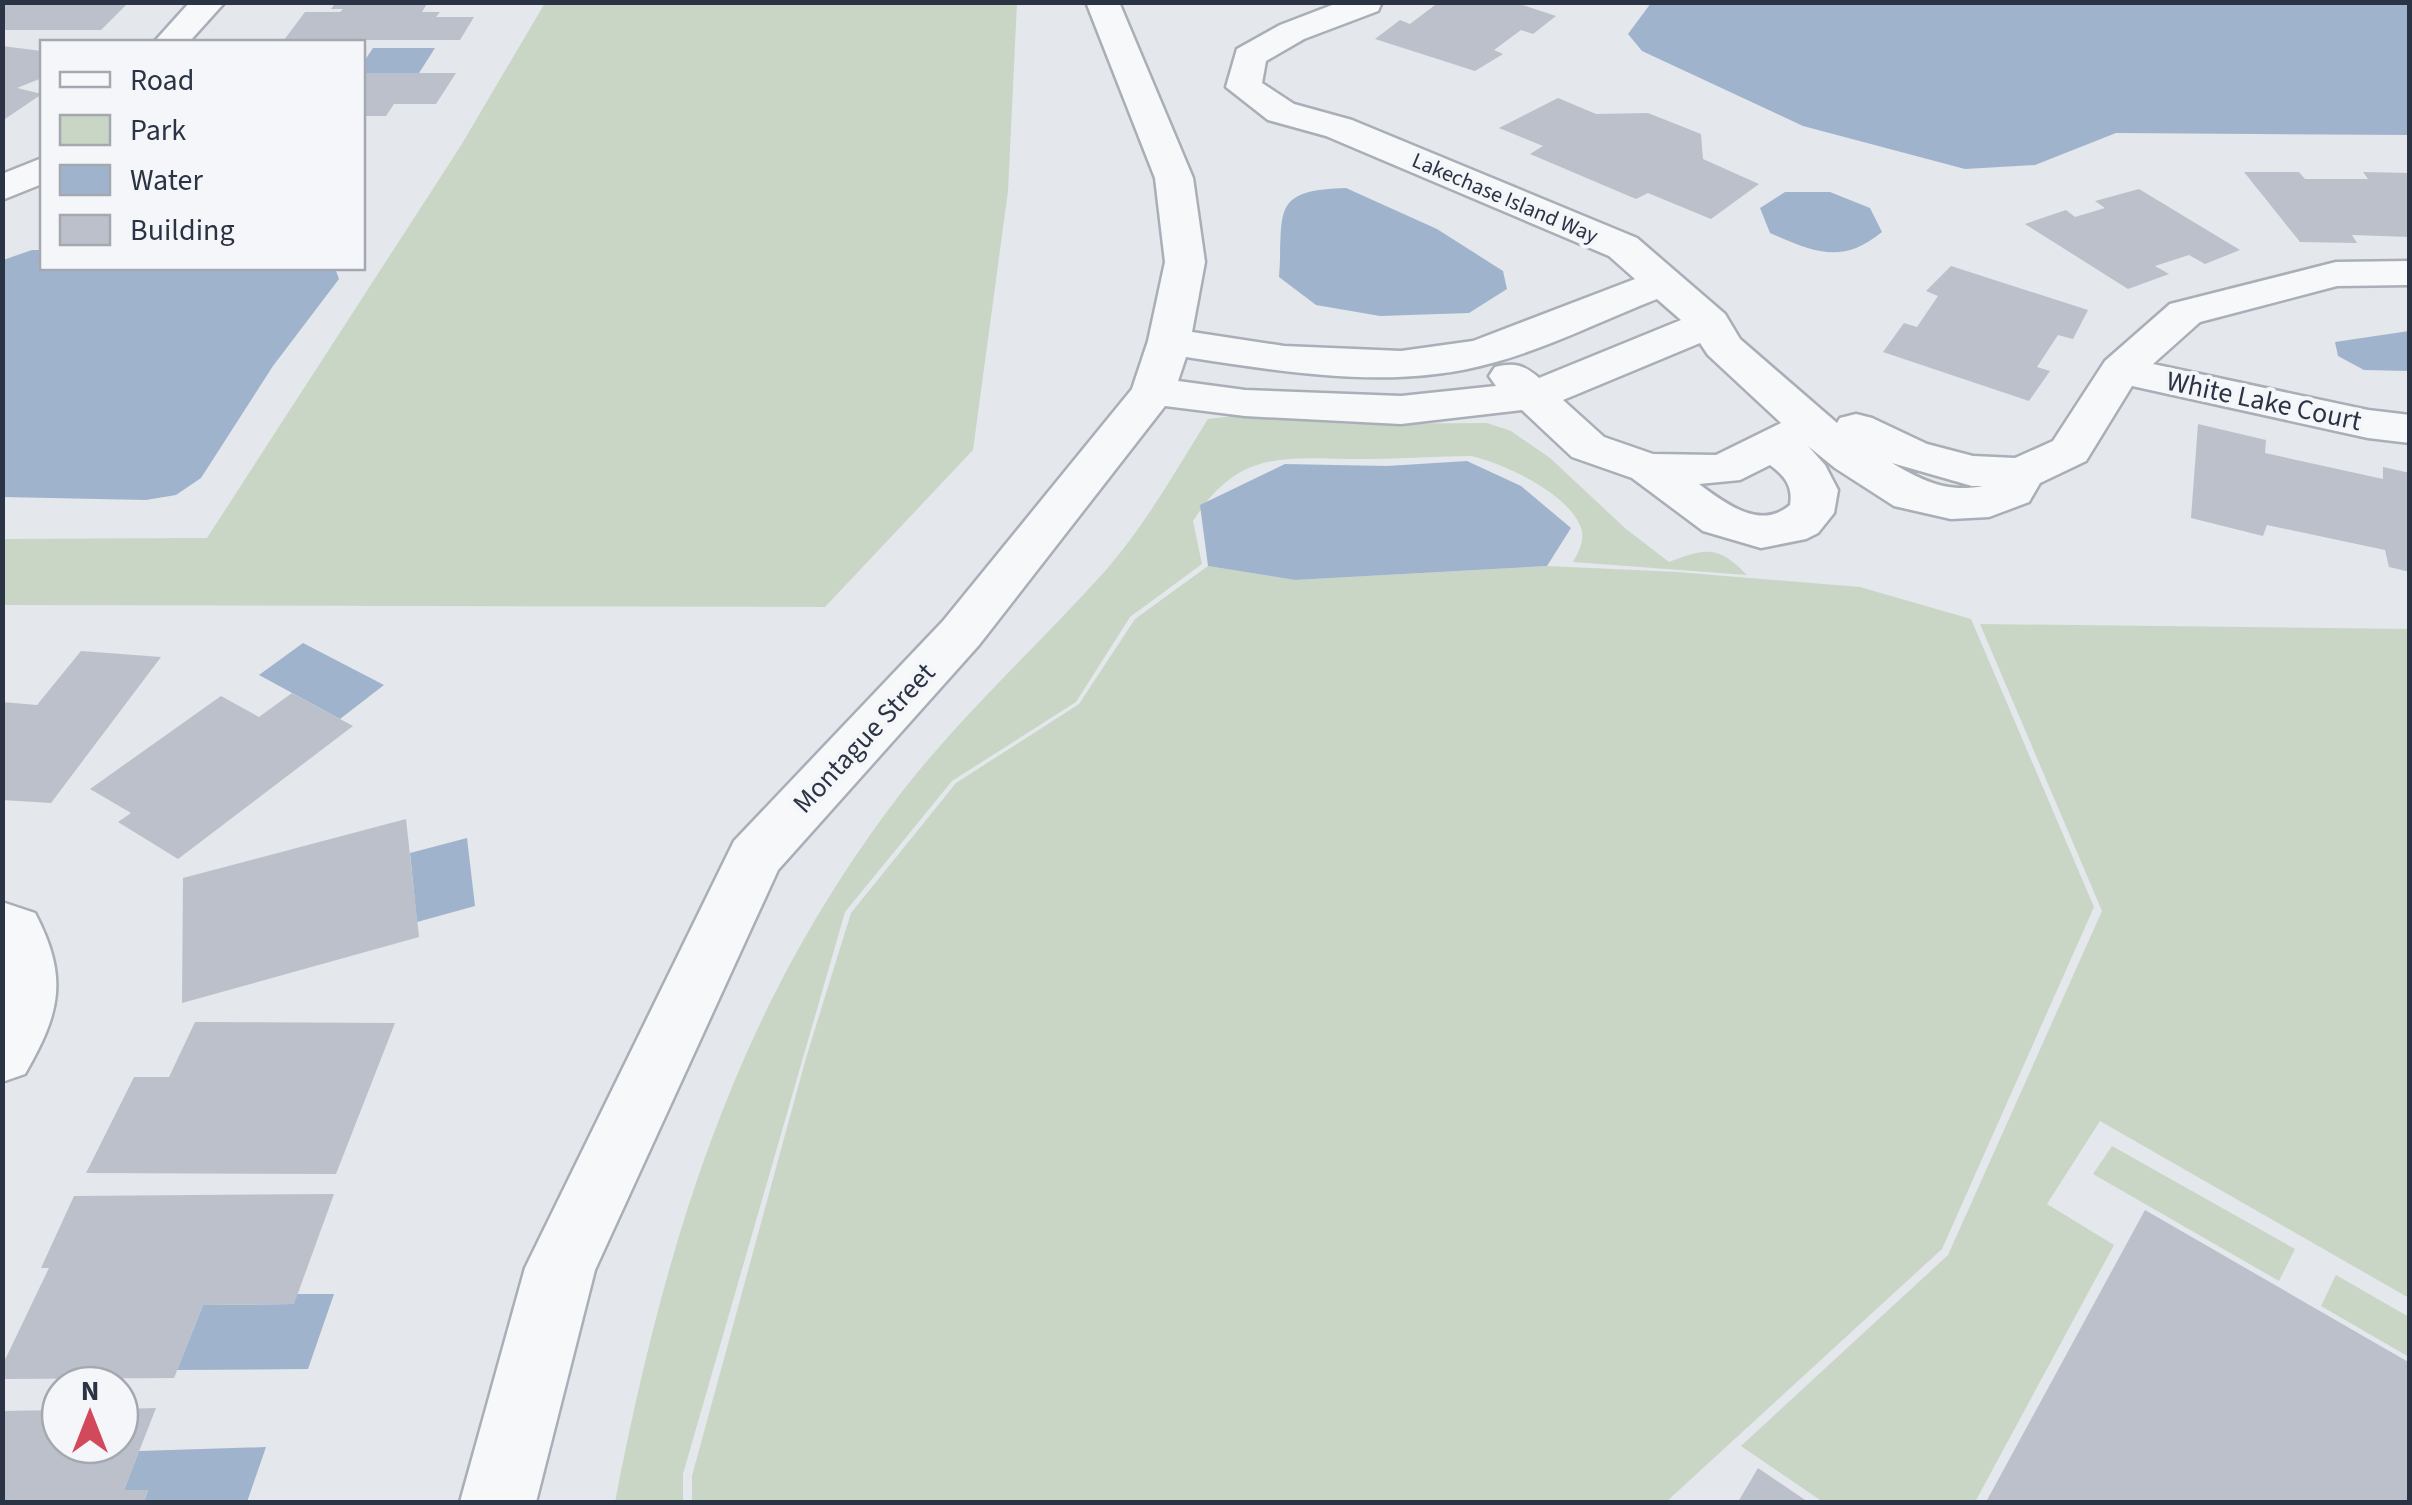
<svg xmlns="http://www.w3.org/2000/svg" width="2412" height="1505" font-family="'Source Sans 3',sans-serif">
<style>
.green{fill:#c9d6c5}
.water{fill:#9fb4cc}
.building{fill:#bbc0ca}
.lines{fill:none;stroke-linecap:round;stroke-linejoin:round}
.minor-casing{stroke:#a9aeb7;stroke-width:5}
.minor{fill:#f7f8fa;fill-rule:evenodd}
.labels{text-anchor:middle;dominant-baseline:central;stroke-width:8;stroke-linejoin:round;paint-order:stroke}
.far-street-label{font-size:22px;fill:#2b3445;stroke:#f4f6f9}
.street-label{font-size:28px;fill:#2b3445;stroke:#f4f6f9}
</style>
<rect width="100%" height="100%" fill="#e4e7ec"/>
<path class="green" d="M545,3H1017L1008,191L973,450L825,607L3,605V539L207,538L460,147Z
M1233,416L1353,424L1487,423L1511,431L1550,458L1626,529L1669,562C1706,548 1718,545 1747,575L1573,562C1578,553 1584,542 1582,531C1573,495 1503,463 1471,456C1437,456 1404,459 1370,459C1290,460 1242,444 1193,521L1202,564L1130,617L1076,702L952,781L845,912L683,1474V1502H615C666,1240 735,1009 901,793C963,713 1039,645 1106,570C1146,524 1176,470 1208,419Z
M1208,566L1295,580L1547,566L1677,572L1860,587L1971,619L2094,907L1942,1249L1666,1502H692V1476L806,1058L851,913L956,783L1079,704L1135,619Z
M1980,624L2409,629V1298L2100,1121L2047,1204L2114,1245L1975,1502H1823L1741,1446L1948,1255L2102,911Z
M2112,1146L2295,1249L2279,1281L2093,1174Z
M2336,1275L2409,1317V1357L2321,1306Z"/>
<path class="water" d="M1651,3H2409V135L2116,133L2035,165L1965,169L1803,126L1642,51L1628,34Z
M373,48H435L419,73H363V63Z
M1346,188L1437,229L1503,271L1507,289L1469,313L1380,316L1316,305L1279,277C1284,212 1269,190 1346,188Z
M1785,192H1830L1870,208L1882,232C1842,265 1814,252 1770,233L1760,208Z
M32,250H42V268H335L339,279L273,366L201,478L176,495L146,500L3,497V260Z
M2409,331V371L2364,370L2338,356L2335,342Z
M1467,461L1521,486L1571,528L1547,566L1295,580L1208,566L1200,505L1285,464L1387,466Z
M303,643L384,685L340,719L259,675Z
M467,838L475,906L417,922L410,853Z
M297,1294H334L308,1369L177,1370L203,1305L293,1304Z
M266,1447L247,1502H144L148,1490H124L139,1451Z"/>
<path class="building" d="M2,2H73L127,4L101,30H2Z
M336,2H428L422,12H440L436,17H474L460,40H284L305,12H340L343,9H331Z
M1439,2H1513L1556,16L1533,34L1521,30L1494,50L1503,54L1475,71L1375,39L1400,20L1410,24Z
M2,46L42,51V78L17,88L42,94L2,121Z
M362,73H456L436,104H394L386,116H362Z
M1558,98L1596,114L1648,113L1701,134L1703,159L1759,184L1711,219L1648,193L1636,199L1530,154L1543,146L1499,128Z
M2244,172H2299L2305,179H2368L2363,172L2410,173V237L2352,235L2357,243L2300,242Z
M2139,189L2240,250L2205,264L2189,255L2155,266L2169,274L2128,289L2025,224L2066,210L2075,217L2105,208L2095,201Z
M1951,266L2088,310L2073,339L2058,335L2037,367L2050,371L2029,401L1883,352L1904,323L1917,327L1938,296L1926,291Z
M2198,424L2266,440L2265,453L2383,479V467L2410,473V572L2389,567L2385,550L2267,525L2263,536L2191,518Z
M81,651L161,657L51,803L2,800V702L37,705Z
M292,693L353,726L178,859L118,822L131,813L90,789L221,696L259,717Z
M406,819L419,937L182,1003L183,878Z
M195,1022L395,1023L336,1174L86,1173L134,1077H169Z
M334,1194L294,1304L203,1305L174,1378L2,1379V1366L49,1268H41L74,1196Z
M2145,1210L2410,1363V1502H1986Z
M156,1408L124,1490H148L144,1502H2V1411L60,1410V1445H120V1409Z
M1758,1468L1808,1502H1738Z"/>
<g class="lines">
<defs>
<path id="minor" d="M190,2H225L189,42H154Z
M1086,2H1119L1193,178L1205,262L1192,332L1284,346L1401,351L1473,341L1635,279L1609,256L1326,136L1268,120L1226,87L1237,49L1280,25L1340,2H1382L1378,11L1304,39L1266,61L1262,83L1294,104L1352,120L1637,238L1725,314L1740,339L1837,423L1840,418L1856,414L1872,418L1927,444L1973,456L2015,458L2053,441L2105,361L2170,304L2336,262L2410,261V285L2337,286L2200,322L2153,364L2368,410L2410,415V443L2368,438L2132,386L2086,461L2040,483L2029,502L1989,517L1951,519L1894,506L1835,468L1808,446L1825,465L1838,490L1834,513L1818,533L1806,539L1761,548L1703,531L1632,478L1572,457L1522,410L1401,424L1245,416L1165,406L979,645L778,870L595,1270L536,1502H460L525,1268L734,841L943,621L1132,389L1148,341L1165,262L1155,178ZM1657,299L1681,320L1539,378C1524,365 1515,362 1495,367L1489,376L1496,386L1401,396L1245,390L1178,381L1186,357C1285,372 1393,391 1492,363C1548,348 1603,320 1657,299ZM1700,343L1708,355L1781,423L1716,455L1653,454L1604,437L1563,400ZM1892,463L1972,486H1983C1947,493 1923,481 1892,463ZM1770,465C1785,476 1793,486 1790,505C1760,531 1725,503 1699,484L1740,480Z
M42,158V184L2,200V174Z
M2,902L35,913C69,978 60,1013 25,1074L2,1082Z"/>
</defs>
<use href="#minor" class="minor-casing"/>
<use href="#minor" class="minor"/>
</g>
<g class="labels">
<g class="far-street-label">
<text transform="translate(1505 198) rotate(23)">Lakechase Island Way</text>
</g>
<g class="street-label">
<text transform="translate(2264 401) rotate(12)">White Lake Court</text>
<text transform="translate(864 738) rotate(-47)">Montague Street</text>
</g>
</g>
<rect width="2412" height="1505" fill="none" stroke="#2b3445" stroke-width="10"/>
<rect x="40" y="40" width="325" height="230" fill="#f4f6f9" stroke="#a4a8b1" stroke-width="2.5"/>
<rect x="60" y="72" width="50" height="15" fill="#f7f8fa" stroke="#a4a8b1" stroke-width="2.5"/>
<text x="130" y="90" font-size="30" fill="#2b3445">Road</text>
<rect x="60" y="115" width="50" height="30" fill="#c9d6c5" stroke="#a4a8b1" stroke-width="2.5"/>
<text x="130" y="140" font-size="30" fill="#2b3445">Park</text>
<rect x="60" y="165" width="50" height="30" fill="#9fb4cc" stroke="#a4a8b1" stroke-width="2.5"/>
<text x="130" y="190" font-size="30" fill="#2b3445">Water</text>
<rect x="60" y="215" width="50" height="30" fill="#bbc0ca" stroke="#a4a8b1" stroke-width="2.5"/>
<text x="130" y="240" font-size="30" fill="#2b3445">Building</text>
<g transform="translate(90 1415)"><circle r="48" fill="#f4f6f9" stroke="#a4a8b1" stroke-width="2.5"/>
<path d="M0-8L18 38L0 25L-18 38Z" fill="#d1495b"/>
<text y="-15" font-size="28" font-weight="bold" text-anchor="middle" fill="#2b3445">N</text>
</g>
</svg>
